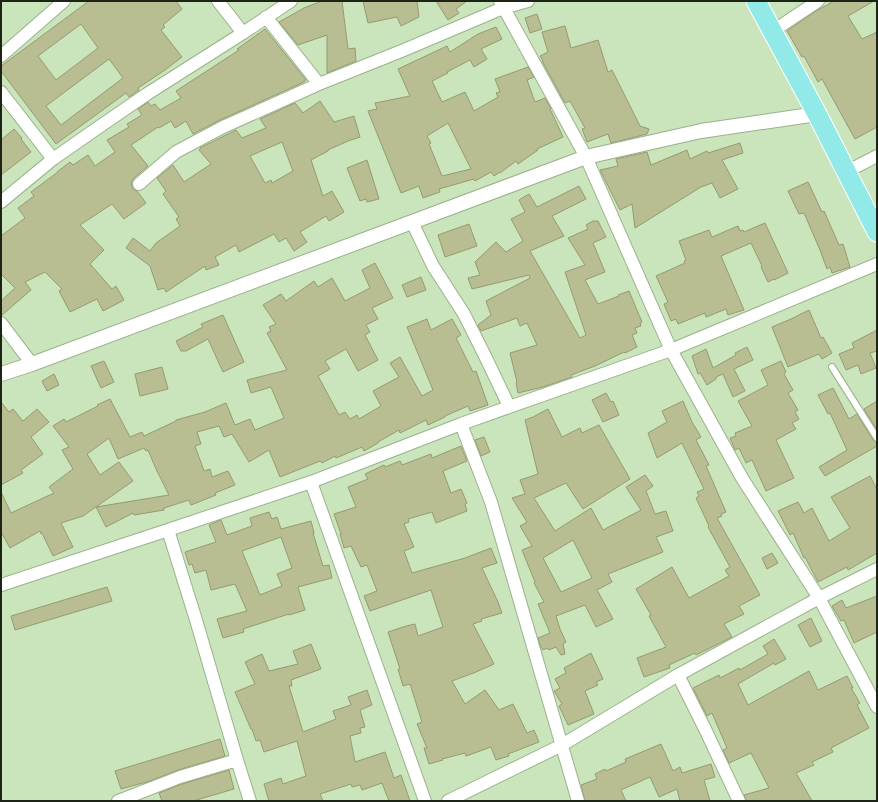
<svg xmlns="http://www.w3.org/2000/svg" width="878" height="802" font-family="'Roboto Condensed',sans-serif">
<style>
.building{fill:#b8be92;stroke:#959b70;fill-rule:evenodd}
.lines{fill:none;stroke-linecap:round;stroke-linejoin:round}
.service-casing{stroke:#9ab28c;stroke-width:8}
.minor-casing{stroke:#9ab28c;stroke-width:14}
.tertiary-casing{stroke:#9ab28c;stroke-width:16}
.trunk-casing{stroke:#fff;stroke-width:21}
.service{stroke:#fff;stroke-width:6}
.minor{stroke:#fff;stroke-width:12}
.tertiary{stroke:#fff;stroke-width:14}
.trunk{stroke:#92eae8;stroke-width:19}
</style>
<rect width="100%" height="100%" fill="#cae4bb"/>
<path class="building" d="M89,1H176L182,9L163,25L165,27L161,30L182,57L165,70L138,88L139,90L129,97L126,93L56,144L1,71V66ZM81,24L98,48L56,80L38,56ZM109,59L123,78L61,125L46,106Z
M322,1H342L348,49L355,48L356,61L327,73V35L298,45L279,22L304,8Z
M363,1H417L419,17L401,26L397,17L368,23Z
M436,1H467L456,9L459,13L448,20Z
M834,1H874L848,16L862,39L877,32V127L855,139L822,79L818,82L804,56L802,57L787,31L816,11Z
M537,14L542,29L530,33L525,18Z
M565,26L571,48L598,40L608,72L612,70L640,126L649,129L647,134L611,143L608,134L587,142L582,129L585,128L570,101L565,103L542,61H543L540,56L548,52L542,32Z
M496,27L502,39L481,49L487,59L474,67L470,60L447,72L448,73L432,81L442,102L465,92L474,111L498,97L496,93L500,92L495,79L528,67L534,77L527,80L535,102L545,98L551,109H550L563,137L537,149L538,150L518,164L516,161L500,173V172L494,176L491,172L475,181L474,179L439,189L440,192L423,198L419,186L401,193L368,111L377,109L375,103L410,96L398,69L447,46L450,52L478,34ZM448,123L471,169L442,176L429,144L431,143L427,136Z
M265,29L306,80L302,83L220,120L193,134L186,121L175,128L171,121L159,128L158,127L131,145L148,166L134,178L131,183L133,189L137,191L146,203L124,219L112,204L80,225L104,250L90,264L112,289L116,286L124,300L103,311L97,299L70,312L59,291L62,289L45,272L25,282L31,290L1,316V301L15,288L1,274V236L25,218L18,208L34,196L31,192L58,172H57L70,162L73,165L88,155L95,166L115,152L107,140L129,127L127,124L142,115L138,109L148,102L151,106L155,104L160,110L181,98L176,91L239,50L237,49Z
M320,101L334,122L354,116L360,137L348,141L328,150V151L311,160L323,196L332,191L344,212L329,221L326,216L300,232L307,242L294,251L286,238L279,242L274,234L239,252L236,245L215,257L219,265L206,270L205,266L166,292L164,288L158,290L150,266L126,248L133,238L150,251L156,243L180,226L176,219L179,217L163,194L166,191L157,178L173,165L184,182L211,164L199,150L201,148H200L236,130L242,138L266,128L260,119L295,103L303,113ZM282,142L293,171L272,183L271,180L265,183L250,156Z
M14,129L22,138L21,139L31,152L1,175V140Z
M740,143L743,153L722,160L738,189L720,198L712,183L701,187L635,228L632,204L620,210L600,170L618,166L616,159L647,152L651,165L687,150L690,159L707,151L708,153Z
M367,160L379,199L367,202L366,199L360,201L347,168Z
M808,182L822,212L824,211L839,245L843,244L850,267L832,273L830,267L827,269L820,250L804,213L799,214L788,191Z
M579,186L586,199L552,216L564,236L530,251L580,338L586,335L565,272L585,265L568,238L588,229L586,225L593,221H598L606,237L593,243L605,272L585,280L598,304L619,296L618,295L629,291L642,322L640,323L641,326L635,328L637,333L632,335L637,347L625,353L624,352L595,366L571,375L572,377L543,387L518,393L516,383L517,382L510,353L537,345L527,323L520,326L517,318L481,331L478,325L491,315L486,301L530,278L529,275L472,289L468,278L480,275L475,262L496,242L506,252L523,241L511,219L525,212L519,200L529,194L537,207Z
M765,223L788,273L774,280V279L768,282L761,267L762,266L751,243L721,256L744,310L728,315L726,309L706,317L705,313L678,324L676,319L671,321L664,304L668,302L656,276L685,263L684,261L686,260L679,241L709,230L712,237L738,226L740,231L743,230L744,232Z
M469,224L477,246L445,257L438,235Z
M375,263L393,298L372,308L378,319L366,325L370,332L365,335L378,360L358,371L346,349L325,361L330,369L318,376L339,415L345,412L350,419L357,415L359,419L381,406L373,391L399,377L390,363L400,357L422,396L433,390L407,327L427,319L431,330L452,319L461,335L456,338L473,372L476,371L488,405L470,411L468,406L445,416V417L428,425L426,420L400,433L399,430L378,442V443L364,451L362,447L336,458L335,456L322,463L320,461L280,477L269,450L249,462L232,434L224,437L219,426L197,432L201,444L195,446L204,471L210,469L212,477L228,471L235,485L215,493L216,495L191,505L189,500L164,508V510L134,515L133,513L106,527L96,507L169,495L156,469L148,450L146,451L144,448L118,459L109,438L87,454L100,475L119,462L133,481L83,516L61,523L73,547L53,556L42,533L41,534L40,531L10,548L1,532V492L11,513L54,493L49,487L73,469L62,450L69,447L53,426L64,419L66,422L98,406L97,405L110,399L130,437L142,432L144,436L176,421V420L205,412L226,403L235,425L250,419L255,430L284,418L271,387L251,393L247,380L287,370L267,333L271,331L269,327L276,324L263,305L281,294L286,301L314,281L318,287L332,278L345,301L370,288L362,270Z
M421,277L426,290L407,297L402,285Z
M809,310L821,338L823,337L832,353L822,359L819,354L788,367L772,327L791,319Z
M223,315L244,362L223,372L208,339L186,351H181L176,341L203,327L201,324Z
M877,330V351L870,353L876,368L861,374L858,365L846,370L839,354L854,348L852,343Z
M747,347L753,360L734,369L745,391L733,397L723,374L716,377V379L707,385L700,373L698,374L692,356L706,349L713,368L736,355L735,353Z
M104,361L114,382L101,388L91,366Z
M781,361L786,372L784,374L793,390L788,393L798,410L795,412L799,419L792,423L796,429L776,440L794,478L766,491L752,460L746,463L739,448L735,450L730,438L736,436L735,433L752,426L738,401L768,385L761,370Z
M162,367L168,389L140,396L135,374Z
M54,374L59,385L47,391L42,381Z
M833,388L849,419L857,414L873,440L877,442V446L825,476L819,467L847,450L830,413L828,414L818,395Z
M606,393L611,402L613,401L619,415L603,422L592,400Z
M683,401L692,422L701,437L696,440L709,465L706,466L726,512L721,514L722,516L717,518L760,595L739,606L744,614L724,624L732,637L696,655L695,653L669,665L670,668L644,677L637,658L666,647L649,616L651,615L636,589L672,567L689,598L729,576L725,570L730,567L708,527L709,526L696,498L699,496L697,492L704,489L682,443L657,458L648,433L667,422L662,411Z
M877,401V430L864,409Z
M1,402L9,412L13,409L23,421L37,409L49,422L31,437L43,454L21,470L23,473L1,485Z
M548,409L562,437L580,428L582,433L599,425L630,479L583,509L566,483L534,498L555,531L591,508L603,530L641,510L626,487L645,475L653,486L646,491L655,514L666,511L673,531L656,537L663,552L608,574L612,582L597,590L613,619L596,627L585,605L556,616L560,629L566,642L563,644L565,654L561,655L556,647L549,650L548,648L543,650L540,645L538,638L550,633L538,604L544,602L534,583L535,582L522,550L532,546L520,526L527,522L512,498L525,494L520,480L538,474L525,420L533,417ZM573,540L592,578L561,592L543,558Z
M484,437L490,452L481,456L475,440Z
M461,446L467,461L443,471L451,493L461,489L467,503L465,504L467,511L436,523L432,512L408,519L409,522L404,524L414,547L404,551L412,573L465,558L491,548L497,563L482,568L498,602L502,613L481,619L482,621L473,624L494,664L476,672L452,681L465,704L485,690L499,710L513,704L527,733L534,730L539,742L508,754L509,756L496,760L491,747L466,756L465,753L442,759L443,760L429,764L424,748H427L417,724L422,722L410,684L403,686L398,669H400L388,632L406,626L415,624L418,636L443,627L431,590L370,611L364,596L377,591L367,565L361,567L351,546L344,548L340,534H341L334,514L356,507L348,487L368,479L365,474L384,465L385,467L400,461L402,465L431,454L432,458Z
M870,476L877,489V553L848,570L847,567L818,582L805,557L804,558L793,533L790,535L778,511L798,502L804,513L812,508L829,541L850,528L831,497Z
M269,512L272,519L277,517L281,529L311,521L314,533H313L323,566L329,565L332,578L298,587L305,610L289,615V614L243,629L244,632L223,638L217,619L247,611L235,584L211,590L206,570L195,573L192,564L189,565L185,552L216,542L209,525L221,520L227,535L252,526L250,518ZM281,537L292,568L277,574L282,586L260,595L242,551Z
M772,553L778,563L767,569L762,558Z
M107,587L112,601L15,630L11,616Z
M877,596V632L854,643L844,620L841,621L832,606L842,600L846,608Z
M811,618L822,641L810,647L798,625Z
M774,639L786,659L775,665L774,663L738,684L748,705L809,671L818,690L847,676L853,688H851L860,703L857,705L869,728L831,748L833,752L812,762L814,765L796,773L812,801H746L744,795L769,788L751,753L729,763L723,750L727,748L712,713L707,716L693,688L719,675L720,678L739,668L740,670L768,654L763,646Z
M311,644L321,669L291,680L292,686H289L303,732L336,719L333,711L351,705L348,697L367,690L372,705L360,710L365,727L360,728L361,733L350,736L355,762L385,752L394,778L401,775L410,801H389L382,783L362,790L360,785L352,787L351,784L320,794L323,801H269L264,784L281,778L283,784L306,776L297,741L264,752L260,740L256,741L252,729H251L235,692L255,684L245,662L262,654L269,671L298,664L293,651Z
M591,653L603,679L596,682L598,685L585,691L594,714L568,725L559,706L562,704L554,691L560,688L555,679L566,673L564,668Z
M220,739L225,756L178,770L150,781L121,789L115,771Z
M661,744L673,771L680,767L682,773L711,764L715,777L704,780L710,801H680L677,789L659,797L650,777L621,790L626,801H585L581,785L597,779L595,774L605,769L606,771L626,762L625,759Z
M229,770L234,789L193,801H162L159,793L182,784Z"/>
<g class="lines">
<defs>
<path id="service" d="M832,367L877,438"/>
<path id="minor" d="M218,1L243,33
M500,1L586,157L671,350L742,478L819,598L877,707
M266,17L319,84
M773,31L818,1
M1,56L64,1
M1,92L53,159
M846,172L877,156
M139,184L176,152L223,127L319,84L404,50L503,8L528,1
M1,202L53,159L96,129L147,94L243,33L291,1
M412,222L433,266L464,314L486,358L509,406
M1,323L32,364
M461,424L491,502L578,801
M311,482L425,801
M168,530L196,620L237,760L250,801
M1,585L168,530L311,482L461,424L671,350L877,264
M678,675L705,729L739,801
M118,801L180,777L237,760
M448,801L562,745L678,675L819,598L877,569"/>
<path id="tertiary" d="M1,374L32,364L586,157L701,131L817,114"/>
<path id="trunk" d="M756,1L817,114L877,232"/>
</defs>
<use href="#service" class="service-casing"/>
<use href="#minor" class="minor-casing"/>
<use href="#tertiary" class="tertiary-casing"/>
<use href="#trunk" class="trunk-casing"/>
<use href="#service" class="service"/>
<use href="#minor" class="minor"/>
<use href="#tertiary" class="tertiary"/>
<use href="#trunk" class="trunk"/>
</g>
<rect width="878" height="802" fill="none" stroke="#1b2415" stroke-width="4"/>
</svg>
